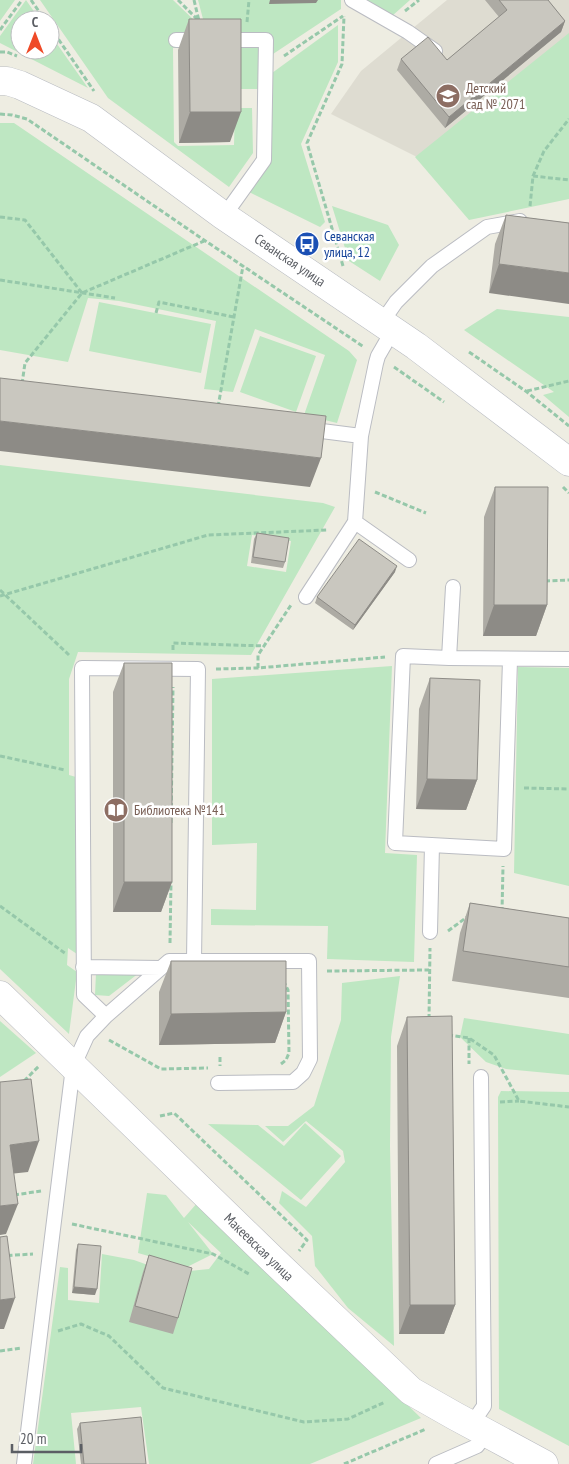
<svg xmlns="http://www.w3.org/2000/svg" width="569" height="1464" font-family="'PT Sans Narrow',sans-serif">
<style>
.education{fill:#dedcd1}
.green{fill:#bee7c2;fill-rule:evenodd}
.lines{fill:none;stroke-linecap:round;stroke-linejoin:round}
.lane-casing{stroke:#babcc2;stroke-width:16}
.street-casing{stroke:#babcc2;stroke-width:29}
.secondary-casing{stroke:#b8bbc1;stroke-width:29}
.path{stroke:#96c8aa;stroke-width:3;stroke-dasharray:5 2.5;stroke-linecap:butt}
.lane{stroke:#fff;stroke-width:14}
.street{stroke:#fff;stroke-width:28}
.secondary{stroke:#fff;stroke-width:28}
.wall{fill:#adaba4}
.shaded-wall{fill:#8d8b86}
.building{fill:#c9c7bf;stroke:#8d8b86}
.labels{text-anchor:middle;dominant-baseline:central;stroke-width:5;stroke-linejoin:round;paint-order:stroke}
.education-label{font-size:14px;fill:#785e54;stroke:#fff;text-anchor:start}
.transit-label{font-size:14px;fill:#164399;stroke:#fff;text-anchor:start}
.street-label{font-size:14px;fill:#5b5e64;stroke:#fff}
</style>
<rect width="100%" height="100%" fill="#eeede2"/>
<path class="education" d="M447,0H569V77L463,180L331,114L361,71Z"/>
<path class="green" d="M0,0H15L0,21Z
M26,0L40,20H20V50H50V34L88,88L0,43V36Z
M40,0H173L196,22L260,45L259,89H233L234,48H173L174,142L178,146L234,145L235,108H252L253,153L229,187L108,98Z
M198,0H341V9L273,54V36H215L203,19Z
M366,0H410L392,16Z
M338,25V62L301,144L325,222L320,227L249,192L270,162L272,73Z
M569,33V199L469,220L415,157Z
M0,123H14L349,351L357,360L337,423L304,415L325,355L255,329L233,392L204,389L216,321L119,301L88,298L68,362L0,350Z
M332,206L388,225L399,245L380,281L349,261Z
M99,302L211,324L201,373L89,351Z
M497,309L569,317V417L543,395L554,392L464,330Z
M260,336L316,356L296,412L240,392Z
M0,465L323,503L335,507L251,655L78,652L69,679V775L76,777L77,954L68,948L67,965L77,972L69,1034L0,969ZM252,535L291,541L286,572L247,566Z
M392,666L385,853L417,855L414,962L327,959L328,926L211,925V909L256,910L257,843L212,845V679Z
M518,667L569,668V886L514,873Z
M96,973H139L109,996L95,995Z
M400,976L391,1037L390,1146L394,1346L348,1308L315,1266L312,1236L279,1203L282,1191L306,1207L345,1162L343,1151L306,1121L283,1142L265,1126H288L314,1106L341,1020L342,983Z
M464,1018L569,1034V1075L506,1069L486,1062L460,1037Z
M0,1021L36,1053L0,1077Z
M501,1091L569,1092V1446L499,1409L498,1097Z
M305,1123L341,1156L301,1200L208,1124L258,1125L284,1146Z
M147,1193L166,1195L184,1218L198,1202L421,1418L310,1464H149L141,1407L71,1413L76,1464H33L60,1267L68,1268V1300L99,1303L102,1254L134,1260L170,1273L209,1269L221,1253L188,1222L213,1254L187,1267L138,1253Z"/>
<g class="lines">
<defs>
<path id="lane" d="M352,0L408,32L435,51
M176,40H199
M223,40H266L264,160L224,216
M382,322L396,302L432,266L487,227L520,221
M393,330L378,356L376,363L361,436L355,522L409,560
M306,429L361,436
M453,587L449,658L569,659
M306,597L355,522
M449,658L403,656L395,843L504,849L510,660
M430,932L432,845
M83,967L161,968
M106,1016L84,995L82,668L198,669L194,961
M471,1425L484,1406L481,1077
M24,1464L73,1067L87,1036L106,1016L169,961H309L310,1059L303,1073L293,1082L218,1083
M436,1464L477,1446L487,1433"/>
<path id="street" d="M0,995L271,1258L411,1391L455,1416L544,1464"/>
<path id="secondary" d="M0,81H7L20,85L91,118L224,216L416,346L569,462"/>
</defs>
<use href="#lane" class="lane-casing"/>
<use href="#street" class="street-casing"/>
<use href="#secondary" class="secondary-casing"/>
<path class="path" d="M31,0L45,20
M178,0L197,19
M194,0L199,21
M405,11L419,0
M247,22L249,0
M50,27L94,91
M0,30L22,0
M0,52H7L17,56
M284,56L343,16
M0,114L12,115L27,119L204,240L364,347
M533,176L569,180
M530,206L533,176L544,151L569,119
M0,217L25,220L82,293
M343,266L307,143L342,64L344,16
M0,280L115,298
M156,313L159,302L234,317
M469,352L527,392L569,426
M394,367L444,402
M22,384L25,363L82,293L204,241
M527,391L569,381
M218,407L243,266
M563,487L569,493
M375,492L426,513
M545,581L569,580
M0,590L69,655
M0,596L208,535L327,530
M173,650V643L265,646
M258,668V655L291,605
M216,669L258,668L385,657
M0,756L65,770
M524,788L569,789
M171,823L173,687
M0,906L66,954
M502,912L503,866
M448,931L467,917
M170,943L171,882
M327,971L429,970
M429,1019L430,948
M448,1035L469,1038L494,1055L519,1101L569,1107
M469,1038V1064
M109,1040L161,1069L208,1068
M220,1057V1066
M281,1064L286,1060L289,1053L288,990L285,984
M24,1081L39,1066
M500,1102L519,1101
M160,1116L174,1113L307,1240L299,1251
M14,1195L41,1191
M72,1224L213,1254L249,1274
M0,1256L33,1254
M58,1331L81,1324L109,1336L163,1388L304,1422L348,1419L385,1402
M0,1351L22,1348
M344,1464L426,1429"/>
<use href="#lane" class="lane"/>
<use href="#street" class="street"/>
<use href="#secondary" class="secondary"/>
</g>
<path class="wall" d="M485,0H548L565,21L561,32L445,128L397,70L401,59L447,60L499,17Z
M189,19L230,142L179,143L178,50Z
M506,215L569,223L489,293L495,244Z
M495,487L547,605L536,636H483L484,517Z
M257,533L285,562L283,568L251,563L254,539Z
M395,572L353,630L315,603L317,597Z
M124,663L172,882L161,912H113V692Z
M430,678L477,780L466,810L416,809L419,709Z
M470,903L569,918V998L452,981L460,933Z
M171,961L286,1012L275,1043L159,1045V992Z
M407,1017L455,1305L444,1334H399L397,1046Z
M78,1244L95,1295L72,1293L76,1250Z
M149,1255L178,1318L173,1334L129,1322L143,1272Z
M80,1423L146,1464H81L77,1429Z"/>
<path class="shaded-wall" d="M270,0H318L316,3L269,4Z
M565,21L561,32L445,128L449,117Z
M190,112H241L230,142L179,143Z
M499,264L569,273V304L489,293Z
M0,421L321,458L310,487L0,451Z
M397,566L395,572L353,630L355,625Z
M494,605H547L536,636H483Z
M427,779L477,780L466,810L416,809Z
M124,882H172L161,912H113Z
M286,1012L275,1043L159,1045L171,1014Z
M39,1141L28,1172L0,1175L10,1145Z
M18,1204L6,1234L0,1235V1206Z
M74,1287L97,1289L95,1295L72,1293Z
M15,1298L4,1329H0V1300Z
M410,1305H455L444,1334H399Z"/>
<path class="building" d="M499,0H548L565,21L449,117L401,59L428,37L447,60L507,10Z
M189,19H241V112H190Z
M506,215L569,223V273L499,264Z
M0,378L326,416L321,458L0,421Z
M495,487H548L547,605H494Z
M257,533L289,538L285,562L253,557Z
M359,539L397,566L355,625L317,597Z
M124,663H172V882H124Z
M430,678L480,680L477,780L427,779Z
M470,903L569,918V967L463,951Z
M171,961H286V1012L171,1014Z
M452,1016L455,1305H410L407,1017Z
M31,1079L39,1141L10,1145L18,1204L0,1206V1082Z
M7,1236L15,1298L0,1300V1237Z
M78,1244L101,1246L97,1289L74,1287Z
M149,1255L192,1268L178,1318L135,1306Z
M141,1417L146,1464H84L80,1423Z"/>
<defs>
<symbol id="school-disc" viewBox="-11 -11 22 22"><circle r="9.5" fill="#8d6e63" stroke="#fff"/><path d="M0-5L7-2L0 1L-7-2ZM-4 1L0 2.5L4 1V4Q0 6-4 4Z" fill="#fff"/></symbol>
<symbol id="bus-disc" viewBox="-11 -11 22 22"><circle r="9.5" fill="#1a4fb4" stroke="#fff"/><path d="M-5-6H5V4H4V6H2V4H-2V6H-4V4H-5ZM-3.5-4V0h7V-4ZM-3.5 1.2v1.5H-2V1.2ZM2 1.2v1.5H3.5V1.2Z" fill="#fff"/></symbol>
<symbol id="library-disc" viewBox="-11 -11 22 22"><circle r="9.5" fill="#8d6e63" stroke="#fff"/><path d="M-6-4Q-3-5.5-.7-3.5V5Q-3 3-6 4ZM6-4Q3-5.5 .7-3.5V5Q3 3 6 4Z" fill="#fff"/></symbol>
</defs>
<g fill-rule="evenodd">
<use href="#school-disc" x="434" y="82" width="28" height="28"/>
<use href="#bus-disc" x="293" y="230" width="28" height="28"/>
<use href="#library-disc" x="102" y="796" width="28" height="28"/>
</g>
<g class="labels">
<g class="education-label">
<text x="466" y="88">Детский<tspan x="466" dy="16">сад № 2071</tspan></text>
<text x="134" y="810">Библиотека №141</text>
</g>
<g class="transit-label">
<text x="324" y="236">Севанская<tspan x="324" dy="16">улица, 12</tspan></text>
</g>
<g class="street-label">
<text transform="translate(290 260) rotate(34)">Севанская улица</text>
<text transform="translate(259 1247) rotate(44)">Макеевская улица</text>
</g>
</g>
<g transform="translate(35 35)"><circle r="24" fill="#ffffff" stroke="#bdbfc1"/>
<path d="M0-4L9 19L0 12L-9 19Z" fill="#ef4a27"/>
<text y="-8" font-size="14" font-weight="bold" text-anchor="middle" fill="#5b5e64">С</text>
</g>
<path d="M12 1444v8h69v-8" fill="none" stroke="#5b5e64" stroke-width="2.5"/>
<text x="20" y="1444" font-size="15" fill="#5b5e64" stroke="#ffffff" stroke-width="4" paint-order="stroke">20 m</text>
</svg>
